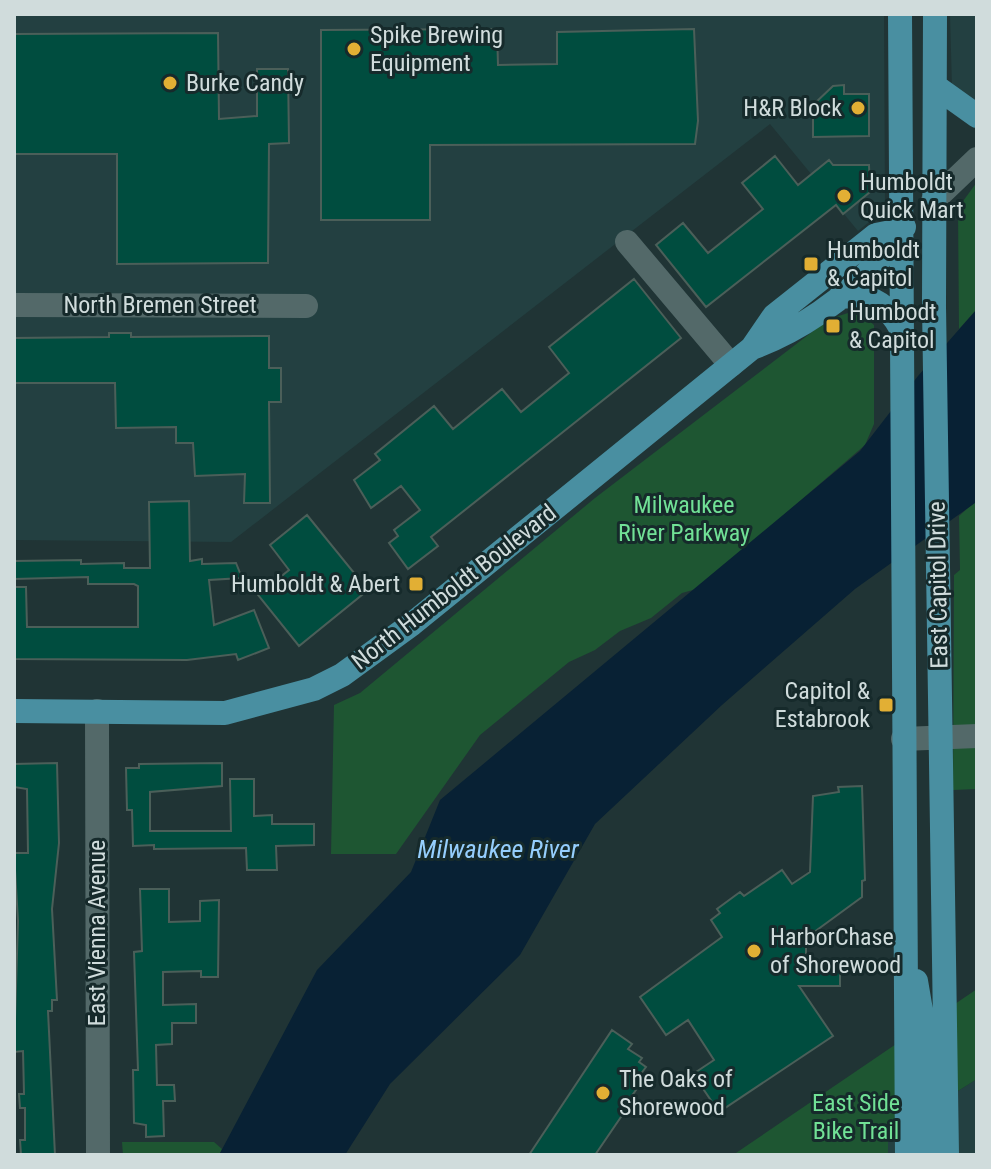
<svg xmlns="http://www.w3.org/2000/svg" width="991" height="1169" font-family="'Roboto Condensed',sans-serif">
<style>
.built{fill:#234041}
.green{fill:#1e5632}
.water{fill:#082134}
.building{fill:#004d3f;stroke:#4b5f59;stroke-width:2}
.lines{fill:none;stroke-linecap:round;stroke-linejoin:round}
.minor{stroke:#536969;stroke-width:24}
.major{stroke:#498fa1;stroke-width:24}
.poi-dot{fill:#e2af34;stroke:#162a2b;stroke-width:3}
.labels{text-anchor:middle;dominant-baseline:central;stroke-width:6;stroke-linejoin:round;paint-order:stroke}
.poi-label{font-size:24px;fill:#d0dcdc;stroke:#162a2b;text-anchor:start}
.street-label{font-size:24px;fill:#d0dcdc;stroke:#162a2b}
.park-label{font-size:24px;fill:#71e196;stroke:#162a2b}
.water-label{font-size:26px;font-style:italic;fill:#95cefd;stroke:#162a2b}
</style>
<rect width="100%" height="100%" fill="#203435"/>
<path class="built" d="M14,14H884L885,209L858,231L770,124L231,542L14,540Z
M950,14H977V108L952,88Z
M977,1079V1155H885L888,1135Z"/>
<path class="green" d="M977,182V309L959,329L958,208Z
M848,313L864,316L874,325V424L865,445L786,513L718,583L682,593L651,618L620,631L595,650L569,662L480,735L396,854H331L334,705L360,693L595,498L829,319Z
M977,500V789L953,790L954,575L960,570L959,516Z
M977,989V1079L888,1135V1153L733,1155Z
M122,1142H214L222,1149L219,1155H123Z"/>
<path class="water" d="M977,309L975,503L855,589L722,705L595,824L520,955L390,1084L345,1155H219L317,970L411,872L440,800L860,451L918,376Z"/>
<path class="building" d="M497,29L498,65L557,64V32L694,29L698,121L695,144L430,145V220H321V30Z
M218,33L219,119L257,116V69H288L289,143L269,144L268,263L117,264V154H14V34Z
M844,85V94H869V136L813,137V105L833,86Z
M775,156L798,185L829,160L833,165H869L870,192L843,214L836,205L706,307L656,245L683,223L708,253L763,209L742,183Z
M634,279L681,338L431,537L438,546L408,569L389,543L398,536L394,530L420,510L401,486L371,508L354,480L380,460L375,454L434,406L453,429L502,389L521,412L569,373L549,347Z
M109,333H131V337L269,336V368H281V402H269L270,503H244L245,474L195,476L193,443H176V427L116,428L115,383H14V338L109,337Z
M189,501L190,561L202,559V564L236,563L242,578L209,580L214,625L254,610L269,648L238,660L236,654L187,660L14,659V587H26L27,627H138V586L134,584H88V577L14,579V561L81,560V564L124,563V568H150L149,502Z
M307,515L368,590L299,646L258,595L289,570L270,545Z
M57,763L59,843L52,909L57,1000H52V1011H48L55,1155H21L20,1140H25V1108H20L19,1094H24L23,1051L14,1052L18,921L14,853H28L27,789L14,787V764Z
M222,763V786L150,792V831H231L230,779H254V816L272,815V824H314V845L276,846L277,870H247L246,848L154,849V845L133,846L132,810H127L126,768H139V764Z
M862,786L865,880L862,881V897L806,938V961L810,965H840V986H799L833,1036L719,1112L693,1074L714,1060L688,1020L666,1035L640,997L722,937L711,920L720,913L717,909L740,892L744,896L782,870L792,884L810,872L813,796L839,792L838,787Z
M140,889H169V922L200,921V901L219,900L218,977H201V971L163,972V1005L196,1004V1023H172V1044L156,1045L157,1085H174L175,1101H163L164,1136L146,1137V1125L134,1123L133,1070H138L134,952L142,951Z
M612,1030L632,1044L628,1049L642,1058L639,1062L646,1067L634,1083L638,1087L622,1110L625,1111L595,1155H529Z"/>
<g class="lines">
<path class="minor" d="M933,201L977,159
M627,242L731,365
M14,305L306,306
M97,711L98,1155
M903,739L977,736"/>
<path class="major" d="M900,14L907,1155
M935,14L934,306L947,1155
M935,86L977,116
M840,297C868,293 888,303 901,329
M752,348C798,331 846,299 878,261C887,250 894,237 904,227
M14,711L225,713L314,689L342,675L412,624L752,348L774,316L876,235L901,230
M916,981L924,1028L927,1155"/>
</g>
<g class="poi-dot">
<circle cx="354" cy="49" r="8"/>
<circle cx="170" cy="83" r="8"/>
<circle cx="858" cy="108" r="8"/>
<circle cx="844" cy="196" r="8"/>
<rect x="803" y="256" width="16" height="16" rx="4"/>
<rect x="825" y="318" width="16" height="16" rx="4"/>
<rect x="408" y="576" width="16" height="16" rx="4"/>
<rect x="878" y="697" width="16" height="16" rx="4"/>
<circle cx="754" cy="951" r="8"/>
<circle cx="603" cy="1093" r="8"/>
</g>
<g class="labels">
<g class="poi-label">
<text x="370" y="35">Spike Brewing<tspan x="370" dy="28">Equipment</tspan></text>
<text x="186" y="83">Burke Candy</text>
<text x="842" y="108" text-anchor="end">H&amp;R Block</text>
<text x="860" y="182">Humboldt<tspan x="860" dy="28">Quick Mart</tspan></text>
<text x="827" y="250">Humboldt<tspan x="827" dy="28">&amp; Capitol</tspan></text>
<text x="849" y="312">Humbodt<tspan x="849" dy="28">&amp; Capitol</tspan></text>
<text x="400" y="584" text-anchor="end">Humboldt &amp; Abert</text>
<text x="870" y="691" text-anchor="end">Capitol &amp;<tspan x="870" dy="28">Estabrook</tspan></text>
<text x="770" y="937">HarborChase<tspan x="770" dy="28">of Shorewood</tspan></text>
<text x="619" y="1079">The Oaks of<tspan x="619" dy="28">Shorewood</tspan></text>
</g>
<g class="street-label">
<text x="160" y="305">North Bremen Street</text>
<text transform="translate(938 585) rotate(-91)">East Capitol Drive</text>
<text transform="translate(454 587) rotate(-38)">North Humboldt Boulevard</text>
<text transform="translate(97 933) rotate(-90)">East Vienna Avenue</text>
</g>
<g class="park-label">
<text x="684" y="505">Milwaukee<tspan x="684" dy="28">River Parkway</tspan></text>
<text x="856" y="1103">East Side<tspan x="856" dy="28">Bike Trail</tspan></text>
</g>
<g class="water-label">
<text x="498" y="849">Milwaukee River</text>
</g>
</g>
<rect width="991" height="1169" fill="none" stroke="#d0dcdc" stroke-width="32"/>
</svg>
